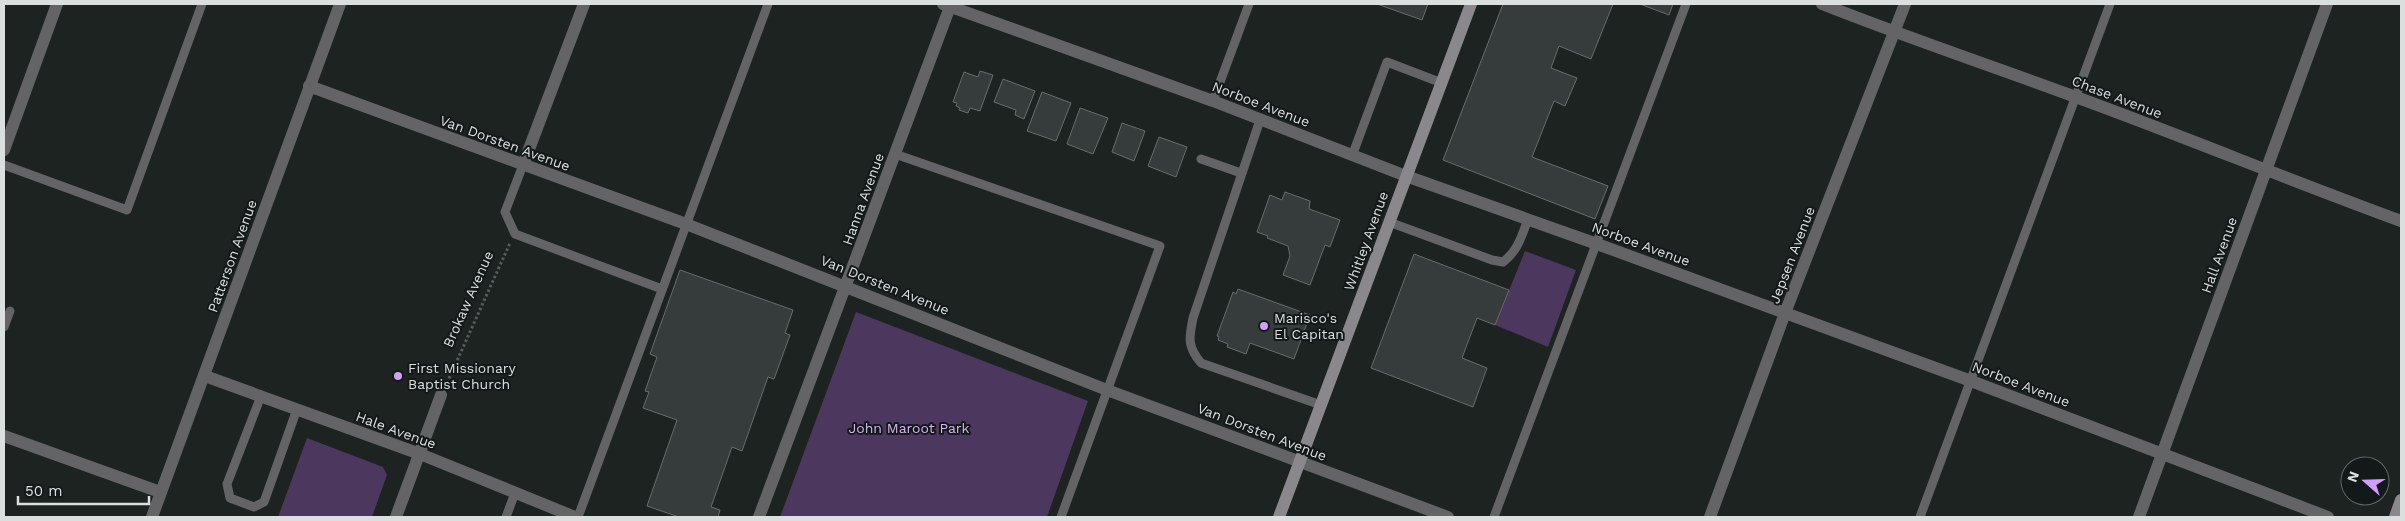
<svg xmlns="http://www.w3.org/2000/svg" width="2405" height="521" font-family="'Work Sans',sans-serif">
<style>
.green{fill:#4c375e}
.building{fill:#353c3b;stroke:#666e6c}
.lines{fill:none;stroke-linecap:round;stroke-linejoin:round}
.path{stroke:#565c5b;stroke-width:3;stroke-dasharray:2.5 2.5;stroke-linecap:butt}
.lane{stroke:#646365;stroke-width:9}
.street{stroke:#646365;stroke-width:12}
.secondary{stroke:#8a888c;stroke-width:12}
.poi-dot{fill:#d19dfe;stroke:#131918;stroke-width:2}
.labels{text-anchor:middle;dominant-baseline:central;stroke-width:4;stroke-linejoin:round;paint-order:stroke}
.street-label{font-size:14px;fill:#dbdfde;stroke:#131918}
.poi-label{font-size:14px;fill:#dbdfde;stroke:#131918;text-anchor:start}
.park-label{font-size:14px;fill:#d6b2f6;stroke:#131918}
</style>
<rect width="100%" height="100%" fill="#1c2321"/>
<path class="green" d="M1525,251L1576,270L1548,347L1495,325Z
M856,312L1088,401L1047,517H780Z
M307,438L383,467L387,475L372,517H278Z"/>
<path class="building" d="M1377,4H1428L1422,20Z
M1503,4H1613L1591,59L1559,46L1551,68L1577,78L1565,106L1554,101L1532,157L1608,186L1595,219L1443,160Z
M1640,4H1673L1669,15Z
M980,71L993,75L980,111L970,108L968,113L959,110L960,108L956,106L957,103L953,102L964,72L978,77Z
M1003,79L1035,91L1024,119L1015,115L1016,110L994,102Z
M1042,92L1071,103L1056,141L1027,131Z
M1080,108L1108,118L1093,154L1067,144Z
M1122,123L1145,131L1134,161L1112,152Z
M1159,137L1187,147L1176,177L1148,166Z
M1285,192L1310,201L1309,209L1340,220L1330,247L1325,245L1310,285L1283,275L1290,256L1288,246L1267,238L1268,236L1257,232L1270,195L1282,200Z
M1414,254L1509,290L1495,325L1477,318L1462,358L1487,368L1473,407L1371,368Z
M680,270L793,310L785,333L790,335L774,379L768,377L742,451L732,447L711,507L720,510L718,517H679L647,506L677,420L643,408L649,392L645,391L657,357L650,354Z
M1238,289L1310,315L1294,359L1250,343L1246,354L1227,347L1228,344L1218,340L1219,337L1217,336L1233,292L1236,294Z"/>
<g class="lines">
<path class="path" d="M447,383L510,243"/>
<path class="lane" d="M1213,101L1249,4
M1260,120L1193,318C1189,338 1187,346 1201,363L1321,405
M895,154L1160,246L1061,517
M1352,156L1387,62L1442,83
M1201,159L1241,173
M4,165L127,210L202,4
M523,165L505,212L515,234L662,289
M1389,222L1492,260L1503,262C1518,251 1522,235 1528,219
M4,327L10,311
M261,396L227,484L230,498L254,507L264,502L297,409
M506,517L515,493
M578,517L768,4
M1494,517L1686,4
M1920,517L2110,4"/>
<path class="street" d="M943,4L1213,101L1406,176L1597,244L1971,381L2328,517
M1822,4C1905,37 1989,65 2073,96C2183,136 2291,181 2401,221
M309,86L686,224L1107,390L1448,517
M4,150L57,4
M523,165L584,4
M205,376L420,454L575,517
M4,436L160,492
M152,517L340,4
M396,517L441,395
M759,517L951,4
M1710,517L1785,313L1905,4
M2139,517L2327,4"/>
<path class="secondary" d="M1279,517L1471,4
M2395,517L2401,500"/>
</g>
<g class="poi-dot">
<circle cx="1264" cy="326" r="5"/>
<circle cx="398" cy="376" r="5"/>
</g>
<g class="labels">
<g class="street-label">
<text transform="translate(2117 97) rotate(21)">Chase Avenue</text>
<text transform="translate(1261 104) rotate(21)">Norboe Avenue</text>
<text transform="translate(505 143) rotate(20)">Van Dorsten Avenue</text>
<text transform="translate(863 199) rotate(-70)">Hanna Avenue</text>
<text transform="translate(1366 241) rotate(-70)">Whitley Avenue</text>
<text transform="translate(1641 244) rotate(20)">Norboe Avenue</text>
<text transform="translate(1792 255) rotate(-69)">Jepsen Avenue</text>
<text transform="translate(2219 255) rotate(-70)">Hall Avenue</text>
<text transform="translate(232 256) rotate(-70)">Patterson Avenue</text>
<text transform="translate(885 285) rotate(22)">Van Dorsten Avenue</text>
<text transform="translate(468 299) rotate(-66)">Brokaw Avenue</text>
<text transform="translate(2021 384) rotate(21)">Norboe Avenue</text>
<text transform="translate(396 430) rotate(20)">Hale Avenue</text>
<text transform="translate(1262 432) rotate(21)">Van Dorsten Avenue</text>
</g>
<g class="poi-label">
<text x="1274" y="318">Marisco's<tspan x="1274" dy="16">El Capitan</tspan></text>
<text x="408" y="368">First Missionary<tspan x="408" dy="16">Baptist Church</tspan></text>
</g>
<g class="park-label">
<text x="909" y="428">John Maroot Park</text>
</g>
</g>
<rect width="2405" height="521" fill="none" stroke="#dbdfde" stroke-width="10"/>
<g transform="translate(2365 481) rotate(290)"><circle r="24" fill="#131918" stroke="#636867"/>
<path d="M0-4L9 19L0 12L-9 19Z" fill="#d19dfe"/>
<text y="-8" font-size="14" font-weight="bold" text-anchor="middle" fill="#dbdfde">N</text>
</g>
<path d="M18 496v8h131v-8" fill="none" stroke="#dbdfde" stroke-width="2.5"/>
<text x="25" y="496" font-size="15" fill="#dbdfde" stroke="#131918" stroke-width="4" paint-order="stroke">50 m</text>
</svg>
